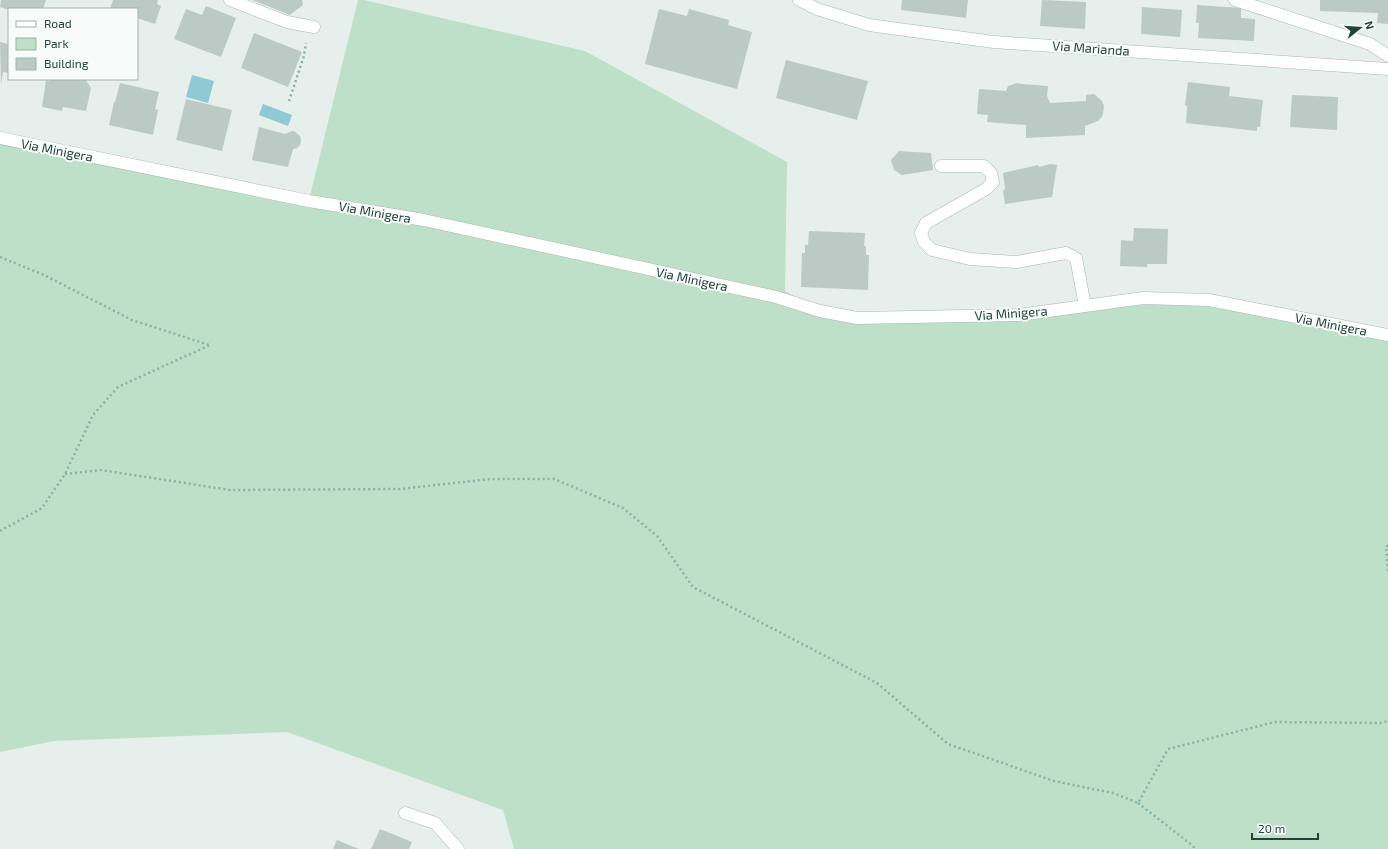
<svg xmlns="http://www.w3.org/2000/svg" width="1388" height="849" font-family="'Exo 2',sans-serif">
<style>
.green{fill:#bfe0c8}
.water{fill:#8ec9d4}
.building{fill:#bbcac4}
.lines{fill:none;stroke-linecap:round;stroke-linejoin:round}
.minor-casing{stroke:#a8b8b2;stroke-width:13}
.path{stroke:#86b3a5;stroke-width:2.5;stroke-dasharray:2 3;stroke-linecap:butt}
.minor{stroke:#fff;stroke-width:12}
.labels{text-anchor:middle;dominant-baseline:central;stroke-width:4;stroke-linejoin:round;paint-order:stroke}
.street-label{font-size:13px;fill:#24423a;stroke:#f7fbf9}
</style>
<rect width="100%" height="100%" fill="#e6efeb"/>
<path class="green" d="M358,0H364L585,51L787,162L785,291L820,311L857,318L1209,300L1388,335V849H514L503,810L287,732L54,741L0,752V138L309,200Z"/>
<path class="water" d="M192,75L214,81L208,103L186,97Z
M263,104L292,115L288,126L259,115Z"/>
<path class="building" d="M1,0H46L43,9L9,10L0,7Z
M113,0H158L157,4L161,6L155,24L137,18V9H110Z
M252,0H302L303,5L290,15Z
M902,0H968L966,18L901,10Z
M1042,0L1086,2L1085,29L1040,26Z
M1320,0H1388V24L1377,23L1378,13L1320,11Z
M1197,5L1241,8V18L1255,19L1254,41L1198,38L1199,23H1196Z
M206,6L236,18L221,57L174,39L186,9L202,15Z
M1142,7L1182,10L1180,37L1141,34Z
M659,9L687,16L689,9L729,20L728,25L752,32L737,89L645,64Z
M254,33L302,52L288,87L241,68Z
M0,42L9,44V73L3,72L1,85Z
M786,60L868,81L857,120L776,98Z
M50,79H85L91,88L86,111L63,107L62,111L42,107L46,80L50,81Z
M1188,82L1230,87L1229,96L1263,100L1260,127H1257V131L1186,123L1187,106L1185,105Z
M120,83L159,92L155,109L158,110L153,135L109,125L114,102H115Z
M1017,83L1022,84L1048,86L1047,96L1050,103L1086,101V95L1094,94L1102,101L1104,106L1103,114L1101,118L1098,121L1085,126V135L1026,138V125L987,122L988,115L977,114L979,89L1006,91L1008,86Z
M1292,95L1338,97L1337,130L1290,127Z
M186,99L232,110L222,151L176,140Z
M259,127L285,134L292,131H294L300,136L301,141L300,145L297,148L293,149L288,167L252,160Z
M899,151L931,153L933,170L902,175L894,170L891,160Z
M1050,164L1057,165L1052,197L1005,204L1003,191L1005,188L1003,173L1038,165L1039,167Z
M1134,228L1168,229L1167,264H1147V267L1120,266L1121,240L1133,241Z
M809,231L865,233L864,246H866V255H869L868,290L801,287L802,253H805V245H808Z
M380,829L412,842L409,849H371Z
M337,840L359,849H333Z"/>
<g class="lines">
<defs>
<path id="minor" d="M230,0L287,22L314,27
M799,0L817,9L869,25L994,42L1388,69
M1235,0L1370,44L1388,56
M0,138L309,201L424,220L776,297L820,311L857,318L1019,315L1143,298L1209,300L1388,335
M941,166H984L991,173L993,182L986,189L926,223L921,233L924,242L932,250L970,259L1016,262L1066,253L1076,258L1085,306
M405,813L435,823L458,849"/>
</defs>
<use href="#minor" class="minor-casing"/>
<path class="path" d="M289,101L304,56L306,43
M0,257L44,275L132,320L209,345
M65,474L101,470L230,490L400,489L490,479H554L623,508L657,536L693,587L877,683L948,744L1054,781L1113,793L1138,803L1168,749L1275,722L1380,723L1388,721
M0,531L42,508L65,474L93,415L118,387L210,345
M1388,546H1386L1388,571
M1138,803L1193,846L1195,849"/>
<use href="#minor" class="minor"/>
</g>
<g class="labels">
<g class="street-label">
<text transform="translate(1091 48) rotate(4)">Via Marianda</text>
<text transform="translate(57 150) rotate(11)">Via Minigera</text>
<text transform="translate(375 212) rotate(10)">Via Minigera</text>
<text transform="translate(692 279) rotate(12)">Via Minigera</text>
<text transform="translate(1011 313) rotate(-4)">Via Minigera</text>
<text transform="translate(1331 324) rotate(11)">Via Minigera</text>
</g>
</g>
<rect x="8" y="8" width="130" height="72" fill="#f7fbf9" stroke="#a3b1ad"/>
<rect x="16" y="21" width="20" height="6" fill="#ffffff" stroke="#a3b1ad"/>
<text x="44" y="28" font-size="12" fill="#24423a">Road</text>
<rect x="16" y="38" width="20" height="12" fill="#bfe0c8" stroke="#a3b1ad"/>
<text x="44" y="48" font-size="12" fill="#24423a">Park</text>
<rect x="16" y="58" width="20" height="12" fill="#bbcac4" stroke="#a3b1ad"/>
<text x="44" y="68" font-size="12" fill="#24423a">Building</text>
<g transform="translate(1360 28) rotate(73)" stroke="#f7fbf9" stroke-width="3" paint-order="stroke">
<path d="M0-3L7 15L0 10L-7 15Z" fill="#24423a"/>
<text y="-6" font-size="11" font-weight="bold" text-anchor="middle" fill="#24423a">N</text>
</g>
<path d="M1252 833v6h66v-6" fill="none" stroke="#24423a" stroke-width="2"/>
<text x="1258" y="833" font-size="12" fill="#24423a" stroke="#f7fbf9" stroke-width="3" paint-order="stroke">20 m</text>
</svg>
